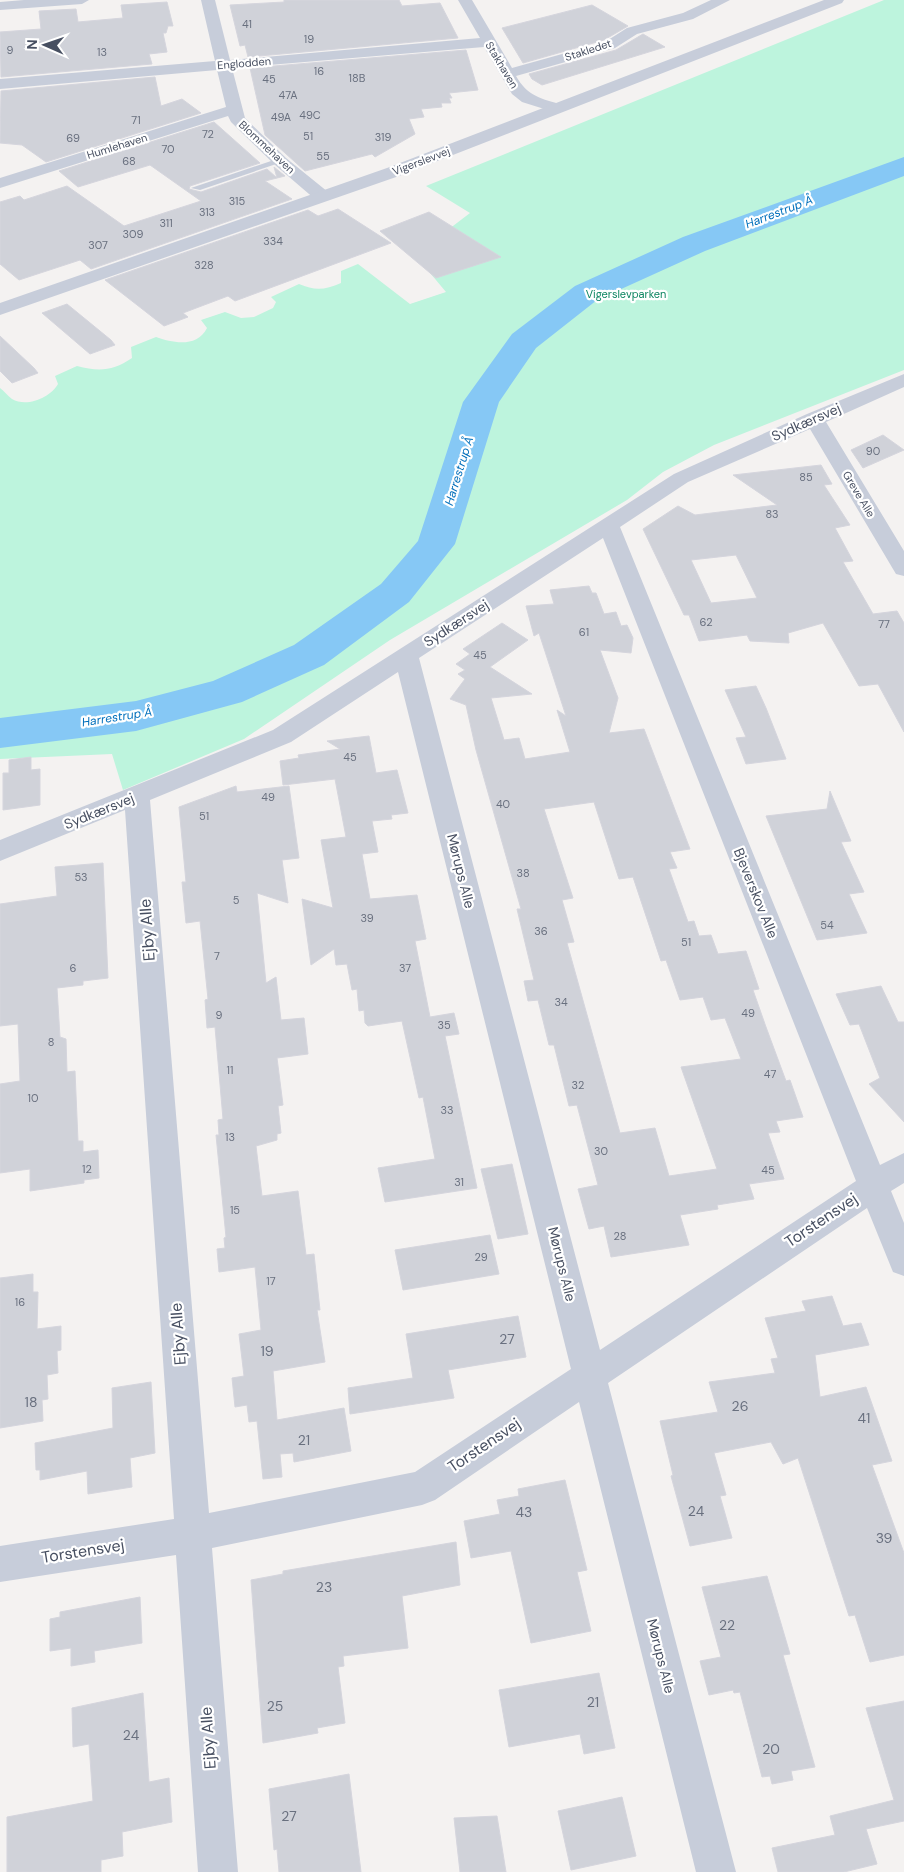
<svg xmlns="http://www.w3.org/2000/svg" width="904" height="1872" font-family="'DM Sans',sans-serif">
<style>
.green{fill:#bdf4dd}
.lines{fill:none;stroke-linecap:round;stroke-linejoin:round}
.river{fill:#86c8f5;fill-rule:evenodd}
.building{fill:#d0d2d9;stroke:#d5d5dd;fill-rule:evenodd}
.service{fill:#c7cdda;fill-rule:evenodd}
.minor{fill:#c7cdda;fill-rule:evenodd}
.tertiary{fill:#c7cdda;fill-rule:evenodd}
.labels{text-anchor:middle;dominant-baseline:central;stroke-width:4.5;stroke-linejoin:round;paint-order:stroke}
.number-label{font-size:11px;fill:#69707f}
.far-street-label{font-size:11px;fill:#474f61;stroke:#fff}
.far-park-label{font-size:11px;fill:#0e8662;stroke:#fff}
.far-water-label{font-size:12px;font-style:italic;fill:#006fbb;stroke:#fff}
.street-label{font-size:14px;fill:#474f61;stroke:#fff}
.near-number-label{font-size:14px;fill:#69707f}
.near-street-label{font-size:16px;fill:#474f61;stroke:#fff}
</style>
<rect width="100%" height="100%" fill="#f4f2f1"/>
<path class="green" d="M884,0H904V370L714,445L663,472L627,500L390,640L244,739L123,790L112,754L0,759V388C4,391 8,396 12,399C27,408 51,397 58,384L55,376L77,366C99,372 113,371 132,358L131,347L156,337C173,343 197,348 207,328L201,320L225,312L241,318L254,317L273,308L276,302L271,297L299,284C315,291 325,290 341,283V271L358,264L410,304L446,292L415,255L470,213L426,186Z"/>
<g class="lines">
<path class="river" d="M904,157V176L705,251L597,300L536,348L499,402L455,544L409,602L324,665L242,702L136,731L0,748V718L136,701L213,681L294,645L381,584L418,541L463,402L512,334L575,286L683,237Z"/>
</g>
<path class="building" d="M284,0H399L402,6L440,3L458,38L248,57L245,45L240,46L230,5L284,2Z
M167,2L173,26H168L166,33H163L167,52L149,54L152,64L1,77L0,32L41,29L39,11L76,9L78,22L123,18L121,5Z
M592,5L628,26L604,40L523,63L502,28Z
M643,34L665,47L542,85L532,79L529,74L616,50Z
M466,50L478,90L449,93L452,98H449L451,103H441L442,107L421,109L424,117L409,119L415,134L375,157L372,154L305,171L265,135L250,68Z
M155,77L161,106L182,99L201,113L46,162L22,145L0,143L1,91Z
M214,122L260,163L190,186L189,189L201,192L267,169L277,178L274,167L285,176L265,181L292,199L91,269L80,260L19,280L0,264V202L20,196L24,200L67,186L124,226L201,201L150,165L78,187L59,171Z
M338,209L391,243L235,301L228,296L183,313L188,317L164,326L105,280L308,210L318,216Z
M429,212L501,257L436,278L380,231Z
M67,304L111,340L115,345L90,354L42,313Z
M0,336L34,368L38,373L12,383L0,371Z
M883,435L904,450L863,468L851,450Z
M821,465L832,484L824,485L850,525L835,528L853,561L843,562L873,614L897,611L904,623V732L878,684L859,686L823,623L788,633L789,643L750,641L747,635L699,641L689,615H684L643,529L678,506L695,515L777,505L733,475ZM736,555L757,598L711,603L691,560Z
M589,586L592,593H596L604,614L616,612L621,626L627,625L633,638L631,653L600,650L618,698L609,733L644,729L690,849L670,852L677,868L669,869L688,922L694,921L699,936L711,935L718,954L746,951L759,989L753,990L766,1027L786,1081L790,1080L803,1117L776,1121L780,1132L768,1133L784,1179L749,1184L754,1199L717,1205L718,1209L680,1215L689,1245L611,1257L604,1226L589,1229L578,1189L598,1185L577,1105L569,1106L554,1045H549L538,1000L528,1001L524,981L534,980L517,909H521L476,750L466,705L450,699L465,679L458,674L465,670L456,664L470,654L463,649L502,623L528,640L490,667L532,694L491,698L504,740L519,738L525,759L570,752L557,710L566,716L539,633L534,636L526,606L554,604L550,590ZM594,802L619,879L633,877L661,961L666,960L680,1000L703,997L711,1020L725,1018L741,1059L681,1067L717,1169L669,1176L655,1128L620,1133L567,943L574,942L562,900L573,898L544,809Z
M756,686L766,708L786,759L746,764L736,738L746,737L725,690Z
M369,736L376,773L397,770L408,813L391,815L392,819L372,821L378,852L362,854L370,899L417,895L426,939L415,941L430,1017L454,1013L459,1034L445,1036L477,1188L385,1202L378,1168L435,1159L423,1097L419,1098L402,1021L368,1026L365,1023L364,1010L359,1011L357,989L352,990L347,964L336,965L334,949L311,965L302,899L333,908L321,840L346,837L335,779L283,785L280,761L299,758L298,755L340,749L327,741Z
M31,757V770L40,769V805L3,810V773H9V760Z
M236,786L237,792L289,786L299,858L282,860L288,903L257,893L266,983L276,977L281,1020L304,1018L308,1054L277,1058L283,1105L278,1106L281,1133L277,1134V1140L256,1146L262,1196L298,1191L306,1255L314,1254L320,1310H317L325,1362L273,1371L277,1420L344,1408L351,1451L294,1462L293,1453L280,1454L282,1477L263,1479L257,1421L249,1422L247,1405L235,1407L232,1378L244,1376L239,1334L261,1330L255,1267L219,1272L217,1249L225,1248L224,1238L226,1237L216,1135H219L218,1120L223,1119L215,1027L207,1028L205,1000L208,999L200,921L186,923L182,882H186L179,807Z
M830,791L851,841L841,842L864,892L849,894L867,933L817,940L766,816L827,809Z
M103,863L108,978L83,981V985L57,988L60,1037L66,1039L67,1072L75,1071L78,1141H83V1152L98,1150L99,1178L84,1180V1183L30,1191V1169L0,1173V1084L20,1081L18,1024L0,1026V904L57,896L55,867Z
M881,986L898,1022H904V1122L869,1084L880,1078L859,1024L850,1025L836,994Z
M512,1164L528,1234L498,1239L481,1169Z
M490,1235L499,1274L403,1290L395,1250Z
M33,1274V1292H38L37,1329L61,1326V1350L57,1351L58,1373L47,1375L48,1399L42,1400L43,1421L0,1428V1278Z
M832,1296L843,1326L861,1323L869,1345L815,1355L820,1397L866,1387L892,1461L872,1465L904,1553V1655L870,1662L855,1615L849,1616L798,1458L783,1464L771,1442L714,1453L726,1495L720,1496L732,1538L690,1546L671,1476L673,1475L660,1421L718,1412L709,1382L775,1373L771,1359L778,1358L765,1318L806,1311L802,1301Z
M518,1316L526,1357L448,1370L454,1398L350,1414L348,1388L413,1378L406,1334Z
M151,1382L155,1453L130,1458L132,1487L88,1494L87,1471L40,1480V1470H36L35,1443L113,1428L112,1388Z
M565,1480L587,1570L577,1572L591,1631L531,1643L511,1551L471,1558L464,1521L500,1514L497,1500L519,1496L518,1489Z
M456,1542L460,1585L402,1596L408,1648L343,1656L344,1666L338,1667L345,1723L317,1728L318,1733L263,1743L251,1580L283,1574V1571Z
M767,1576L790,1654L783,1655L815,1767L791,1771L793,1780L772,1784L770,1776L762,1777L740,1692L734,1693L733,1690L709,1695L700,1661L721,1657L702,1587Z
M140,1597L142,1643L94,1651L95,1662L71,1666V1648L50,1651V1619L60,1617V1612Z
M599,1673L615,1748L584,1754L580,1734L509,1747L499,1690Z
M143,1693L149,1782L169,1778L172,1822L122,1832L123,1856L101,1860V1872H7V1817L93,1801L89,1744L73,1747L72,1708Z
M904,1701V1821L866,1829L877,1864L844,1872H778L772,1848L835,1835L830,1816L894,1800L866,1708Z
M349,1774L361,1872H279L277,1849L274,1850L269,1789Z
M622,1797L636,1856L571,1870L558,1811Z
M497,1816L506,1872H460L454,1818Z"/>
<g class="lines">
<path class="service" d="M277,159L285,161L200,190L191,188Z"/>
<path class="minor" d="M24,0H89L82,4L0,10V2Z
M201,0H215L230,60L480,38L458,0H472L512,68L605,42L627,28L683,13L711,0H730L693,19L637,34L615,48L516,76C527,96 542,99 563,105L565,108L563,111L557,113L522,102L512,94L484,47L232,68L245,118L286,158L328,192L330,196L328,200H316L274,164L231,122L228,116L0,188V178L226,107L217,70L0,89V79L215,61Z
M904,374V387L826,422L904,551V576L896,574L893,569L810,429L688,482L620,527L880,1165L904,1153V1183L891,1191L904,1223V1276L893,1272L867,1208L608,1383L736,1872H696L579,1402L435,1500L422,1505L212,1548L238,1872H198L176,1555L0,1582V1546L174,1519L125,810L0,861V840L273,730L674,474L807,414ZM603,538L856,1181L600,1350L419,658ZM398,672L571,1369L415,1472L209,1513L150,800L291,742Z"/>
<path class="tertiary" d="M824,0H844L842,3L399,176L0,315V303L387,168Z"/>
</g>
<g class="labels">
<g class="number-label">
<text x="247" y="24">41</text>
<text x="309" y="39">19</text>
<text x="10" y="50">9</text>
<text x="102" y="52">13</text>
<text x="319" y="71">16</text>
<text x="357" y="78">18B</text>
<text x="269" y="79">45</text>
<text x="288" y="95">47A</text>
<text x="310" y="115">49C</text>
<text x="281" y="117">49A</text>
<text x="136" y="120">71</text>
<text x="208" y="134">72</text>
<text x="308" y="136">51</text>
<text x="383" y="137">319</text>
<text x="73" y="138">69</text>
<text x="168" y="149">70</text>
<text x="323" y="156">55</text>
<text x="129" y="161">68</text>
<text x="237" y="201">315</text>
<text x="207" y="212">313</text>
<text x="166" y="223">311</text>
<text x="133" y="234">309</text>
<text x="273" y="241">334</text>
<text x="98" y="245">307</text>
<text x="204" y="265">328</text>
<text x="873" y="451">90</text>
<text x="806" y="477">85</text>
<text x="772" y="514">83</text>
<text x="706" y="622">62</text>
<text x="884" y="624">77</text>
<text x="584" y="632">61</text>
<text x="480" y="655">45</text>
<text x="350" y="757">45</text>
<text x="268" y="797">49</text>
<text x="503" y="804">40</text>
<text x="204" y="816">51</text>
<text x="523" y="873">38</text>
<text x="81" y="877">53</text>
<text x="236" y="900">5</text>
<text x="367" y="918">39</text>
<text x="827" y="925">54</text>
<text x="541" y="931">36</text>
<text x="686" y="942">51</text>
<text x="217" y="956">7</text>
<text x="73" y="968">6</text>
<text x="405" y="968">37</text>
<text x="561" y="1002">34</text>
<text x="748" y="1013">49</text>
<text x="219" y="1015">9</text>
<text x="444" y="1025">35</text>
<text x="51" y="1042">8</text>
<text x="230" y="1070">11</text>
<text x="770" y="1074">47</text>
<text x="578" y="1085">32</text>
<text x="33" y="1098">10</text>
<text x="447" y="1110">33</text>
<text x="230" y="1137">13</text>
<text x="601" y="1151">30</text>
<text x="87" y="1169">12</text>
<text x="768" y="1170">45</text>
<text x="459" y="1182">31</text>
<text x="235" y="1210">15</text>
<text x="620" y="1236">28</text>
<text x="481" y="1257">29</text>
<text x="271" y="1281">17</text>
<text x="20" y="1302">16</text>
</g>
<g class="far-street-label">
<text transform="translate(588 50) rotate(-18)">Stakledet</text>
<text transform="translate(244 63) rotate(-5)">Englodden</text>
<text transform="translate(502 65) rotate(59)">Stakhaven</text>
<text transform="translate(117 146) rotate(-17)">Humlehaven</text>
<text transform="translate(267 147) rotate(43)">Blommehaven</text>
<text transform="translate(421 161) rotate(-21)">Vigerslevvej</text>
<text transform="translate(859 494) rotate(59)">Greve Alle</text>
</g>
<g class="far-park-label">
<text x="626" y="294">Vigerslevparken</text>
</g>
<g class="far-water-label">
<text transform="translate(779 212) rotate(-21)">Harrestrup Å</text>
<text transform="translate(459 471) rotate(-73)">Harrestrup Å</text>
<text transform="translate(117 717) rotate(-9)">Harrestrup Å</text>
</g>
<g class="street-label">
<text transform="translate(806 422) rotate(-24)">Sydkærsvej</text>
<text transform="translate(456 623) rotate(-33)">Sydkærsvej</text>
<text transform="translate(99 811) rotate(-22)">Sydkærsvej</text>
<text transform="translate(461 871) rotate(76)">Mørups Alle</text>
<text transform="translate(756 893) rotate(68)">Bjeverskov Alle</text>
<text transform="translate(562 1264) rotate(76)">Mørups Alle</text>
<text transform="translate(661 1656) rotate(76)">Mørups Alle</text>
</g>
<g class="near-number-label">
<text x="507" y="1339">27</text>
<text x="267" y="1351">19</text>
<text x="31" y="1402">18</text>
<text x="740" y="1406">26</text>
<text x="864" y="1418">41</text>
<text x="304" y="1440">21</text>
<text x="696" y="1511">24</text>
<text x="524" y="1512">43</text>
<text x="884" y="1538">39</text>
<text x="324" y="1587">23</text>
<text x="727" y="1625">22</text>
<text x="593" y="1702">21</text>
<text x="275" y="1706">25</text>
<text x="131" y="1735">24</text>
<text x="771" y="1749">20</text>
<text x="289" y="1816">27</text>
</g>
<g class="near-street-label">
<text transform="translate(147 930) rotate(-94)">Ejby Alle</text>
<text transform="translate(821 1220) rotate(-34)">Torstensvej</text>
<text transform="translate(178 1334) rotate(-94)">Ejby Alle</text>
<text transform="translate(484 1445) rotate(-34)">Torstensvej</text>
<text transform="translate(83 1551) rotate(-9)">Torstensvej</text>
<text transform="translate(208 1738) rotate(-94)">Ejby Alle</text>
</g>
</g>
<g transform="translate(45 45) rotate(272)" stroke="#ffffff" stroke-width="4" paint-order="stroke">
<path d="M0-4L9 19L0 12L-9 19Z" fill="#474f61"/>
<text y="-8" font-size="14" font-weight="bold" text-anchor="middle" fill="#474f61">N</text>
</g>
</svg>
